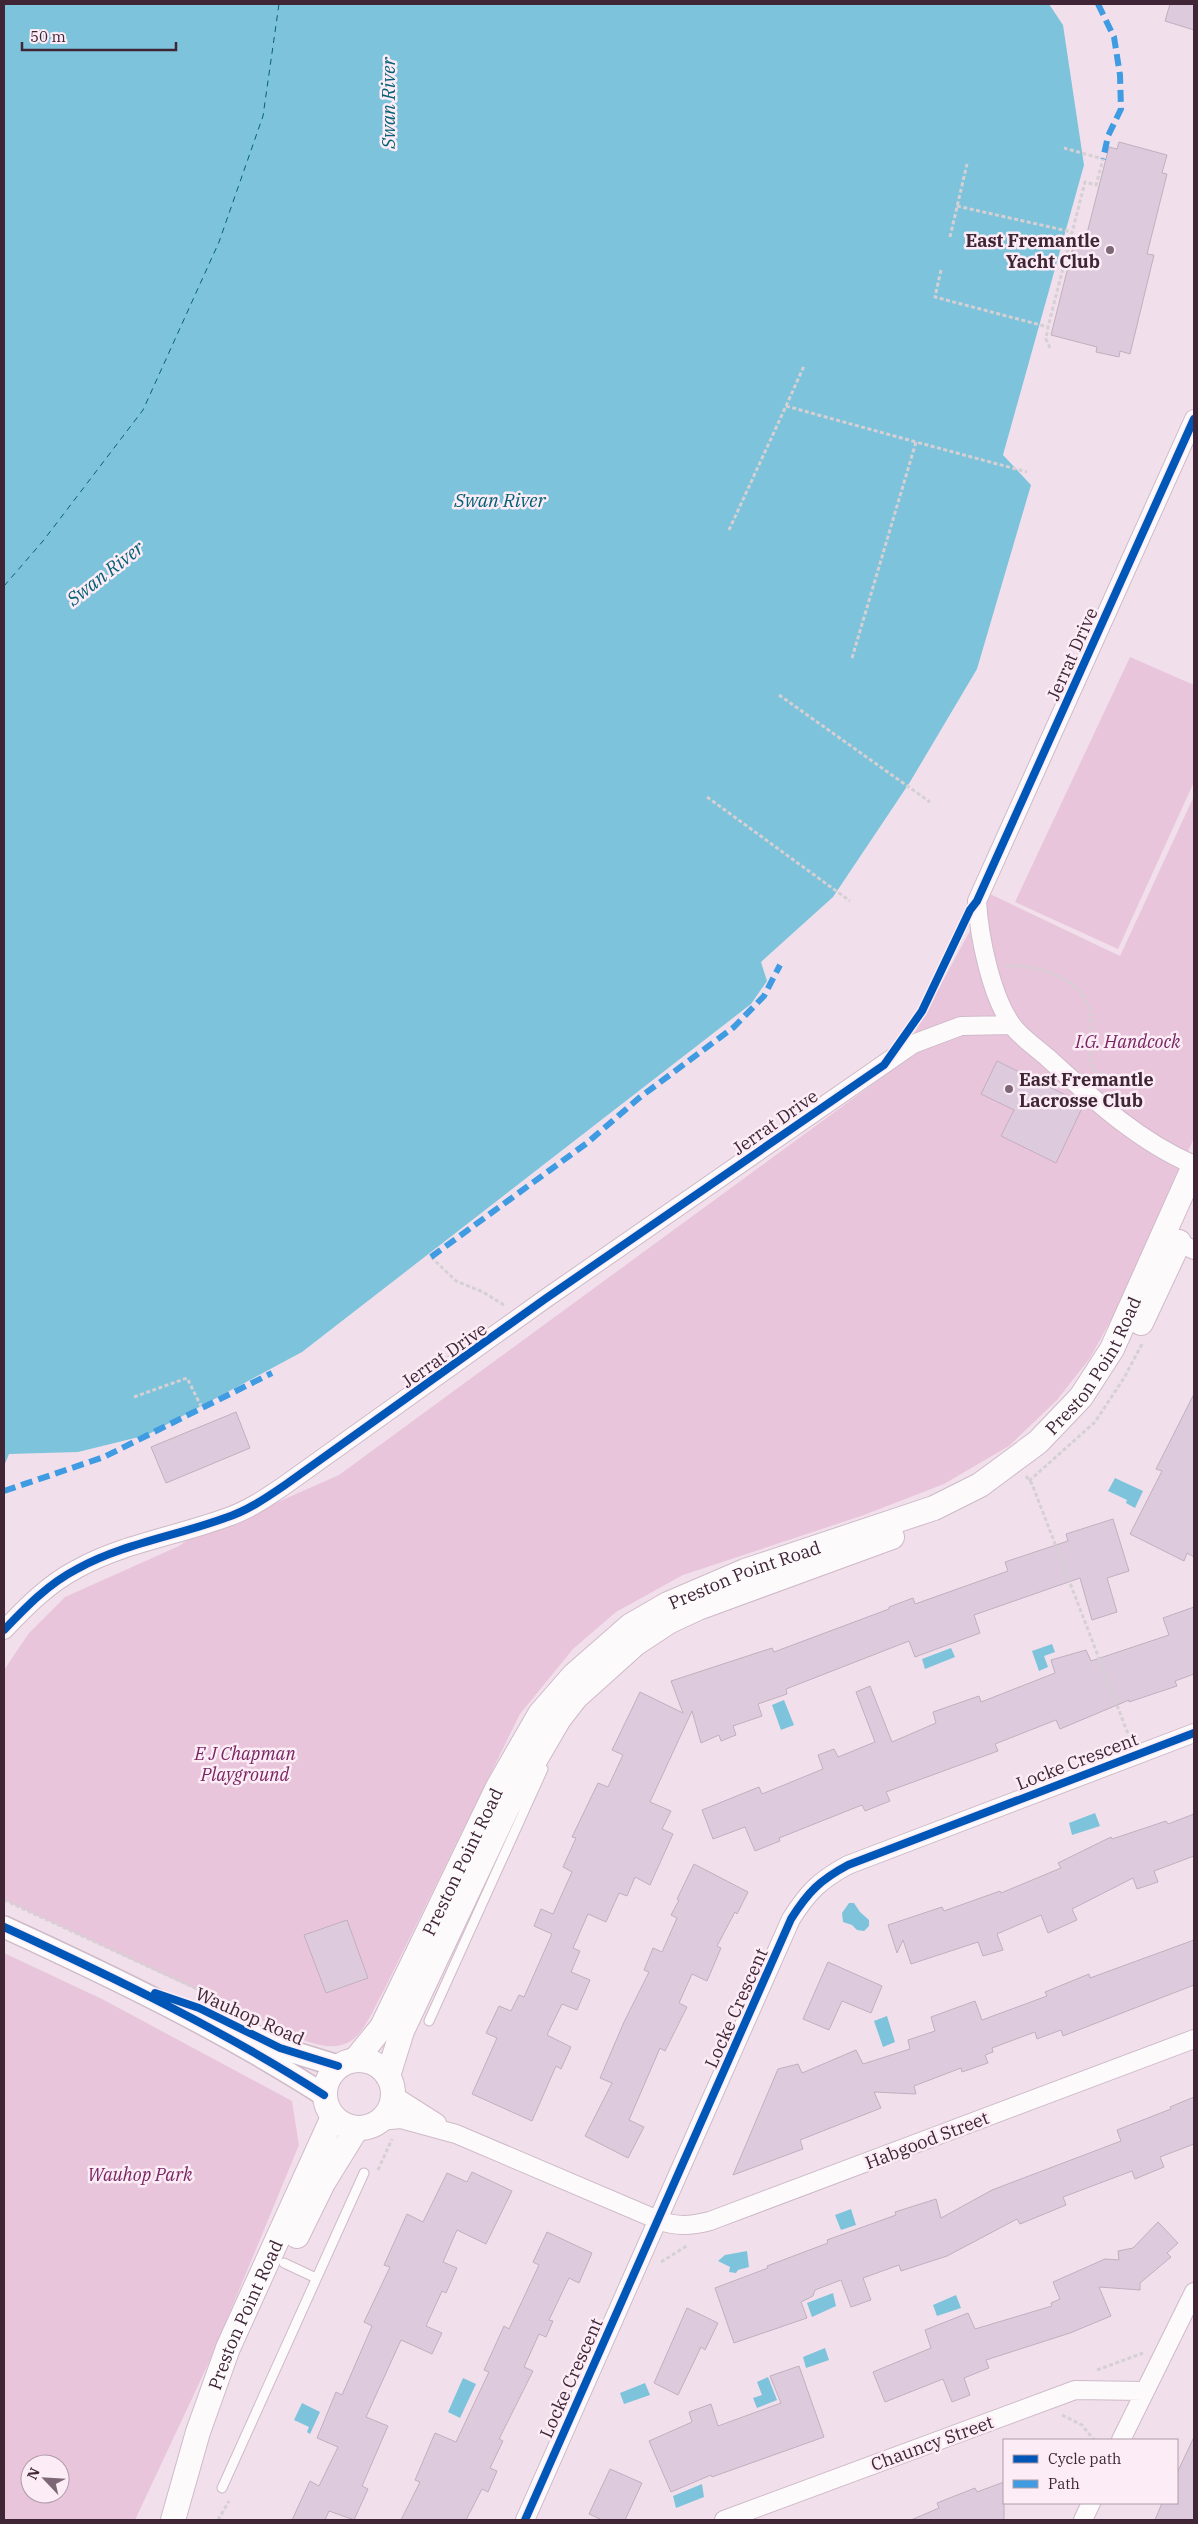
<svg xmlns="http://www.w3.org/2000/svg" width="1198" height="2524" font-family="'IBM Plex Serif',serif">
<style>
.green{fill:#e9c5dc;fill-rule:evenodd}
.water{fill:#7dc3dc}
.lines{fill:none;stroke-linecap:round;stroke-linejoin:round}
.ferry{stroke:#056177;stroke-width:1;stroke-dasharray:6 5;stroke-linecap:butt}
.building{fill:#ddcbdd;stroke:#c0afbe}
.service-casing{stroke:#cfbac8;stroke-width:11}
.minor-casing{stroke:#cfbac8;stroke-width:20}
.tertiary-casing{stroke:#cfbac8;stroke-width:24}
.secondary-casing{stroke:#cfbac8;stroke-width:26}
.path{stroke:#d5d0d3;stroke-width:3;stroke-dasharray:4 2.5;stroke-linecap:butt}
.service{stroke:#fdfafc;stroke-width:9}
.minor{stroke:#fdfafc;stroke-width:18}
.tertiary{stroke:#fdfafc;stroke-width:21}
.secondary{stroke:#fdfafc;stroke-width:24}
.quiet{stroke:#3f9ce2;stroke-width:6;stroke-dasharray:12 6;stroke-linecap:butt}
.cycleway-casing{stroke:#fbecf5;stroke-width:11}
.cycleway{stroke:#0057b8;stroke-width:8}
.poi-dot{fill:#7d6675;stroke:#fbecf5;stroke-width:2}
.labels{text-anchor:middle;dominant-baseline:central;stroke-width:5;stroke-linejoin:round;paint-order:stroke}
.poi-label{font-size:18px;font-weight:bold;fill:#3f2536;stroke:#fbecf5;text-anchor:end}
.street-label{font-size:18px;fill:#3f2536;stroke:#fbecf5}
.park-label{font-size:18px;font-style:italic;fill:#792562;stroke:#fbecf5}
.water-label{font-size:19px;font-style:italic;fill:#056177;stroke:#fbecf5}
</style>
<rect width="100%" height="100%" fill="#f1e0eb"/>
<path class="green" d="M1130,657L1194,685V782L1118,949L1015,902Z
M1194,796V1138L1117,1309L1090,1358L1057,1400L1009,1446L944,1484L864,1515L683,1575L616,1612L573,1649L520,1714L384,1990C363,2028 357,2059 306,2041L4,1900V1670L29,1633L65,1597L179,1546L190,1538L205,1534L339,1475L896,1067L990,894L1120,956Z
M4,1953L104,2000L292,2101L299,2145L211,2358L135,2520H4ZM30,2464H60V2494H30Z"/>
<path class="water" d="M4,4H1049L1063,25L1084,165L1003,455L1031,485L977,669L910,782L833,897L761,962L767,981L751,1004L302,1352L147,1435L78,1452L9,1454L4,1466Z
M1115,1478L1143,1491L1135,1508L1126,1503L1127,1500L1108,1491Z
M1052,1644L1055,1652L1044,1656L1048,1667L1039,1671L1032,1651Z
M951,1648L955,1657L925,1669L922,1659Z
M784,1700L794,1725L781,1730L772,1705Z
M1095,1813L1100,1826L1072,1835L1069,1823Z
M849,1903H854L860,1912L869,1920V1926L864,1931L857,1930L852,1925L843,1922L842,1913Z
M887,2016L895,2042L883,2047L874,2021Z
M851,2209L856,2225L841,2230L835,2215Z
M747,2251L749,2267L738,2270L736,2273L729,2272L730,2267L718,2261L725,2255Z
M833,2293L836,2306L812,2317L807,2303Z
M956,2295L961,2308L937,2316L933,2305Z
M825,2348L829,2360L806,2368L803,2357Z
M768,2377L777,2400L757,2408L753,2398L762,2395L757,2382Z
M463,2378L476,2384L460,2418L448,2412Z
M645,2383L650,2395L624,2404L620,2393Z
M302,2403L320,2412L310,2434L307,2432L309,2427L294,2420Z
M702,2484L704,2497L676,2508L673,2496Z"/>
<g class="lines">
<path class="ferry" d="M4,586L43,541L143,410L219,242L263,116L279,4"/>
</g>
<path class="building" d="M1170,4H1194V30L1165,21Z
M1119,142L1167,155L1162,173L1167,174L1147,254L1154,255L1130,354L1120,351L1119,357L1096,352L1097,347L1051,335L1074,243L1084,245L1109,147L1117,149Z
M997,1061L1084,1104L1056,1163L1001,1136L1014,1110L981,1094Z
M1194,1394V1557L1187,1553L1184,1561L1130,1534L1162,1471L1156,1469Z
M236,1412L250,1448L166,1483L151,1447Z
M1113,1519L1129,1571L1107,1578L1117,1612L1092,1620L1080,1578L974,1615L980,1633L915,1657L909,1641L786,1689L787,1694L758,1704L762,1716L733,1726L736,1735L721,1741L719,1735L701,1743L692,1711L650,1802L671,1811L662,1829L673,1834L650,1885L635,1877L627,1896L619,1893L606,1922L588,1914L573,1948L580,1951L571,1972L590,1980L577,2010L562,2004L547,2035L571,2047L561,2069L556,2066L532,2121L472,2094L497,2038L486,2033L499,2006L511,2011L519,1995L524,1997L552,1934L534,1926L541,1909L553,1914L572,1872L563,1867L576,1838L572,1837L598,1783L608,1787L623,1755L612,1750L640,1692L683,1713L671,1681L772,1648L774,1652L889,1609V1607L913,1598L915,1604L1008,1571L1005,1562L1068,1541L1066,1534Z
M1194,1607V1674L1175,1681L1177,1686L1129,1702V1700L1060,1729L1056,1720L995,1744L998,1751L886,1792L890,1801L865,1811L862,1805L779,1838L780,1841L755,1851L745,1827L713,1839L702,1810L759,1787L762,1794L823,1769L818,1755L834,1749L838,1757L875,1742L856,1692L870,1686L892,1742L936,1723L933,1712L979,1696L981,1702L1055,1673L1051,1660L1086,1650L1091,1661L1169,1635L1163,1618Z
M1194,1814V1856L1154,1871L1158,1882L1137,1889L1133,1878L1072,1909L1077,1920L1048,1933L1041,1915L997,1934L1003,1950L983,1956L978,1942L911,1964L903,1940L897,1953L888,1925L942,1907L944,1911L1000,1891L1001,1893L1061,1868L1058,1863L1111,1837L1112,1839L1166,1821L1168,1824Z
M694,1864L748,1892L737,1914L735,1912L717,1946L721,1948L707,1981L692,1974L679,2003L687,2007L665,2051L660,2048L629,2120L644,2127L628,2158L585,2136L612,2083L600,2078L624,2022L649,1972L644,1970L653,1948L662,1952L677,1918L671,1915L679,1900L677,1899Z
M347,1920L368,1978L326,1993L304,1935Z
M1194,1940V1985L1063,2036L1061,2030L1037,2039L1035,2032L992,2048L993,2052L985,2055L988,2063L962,2072L961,2068L914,2086L916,2094L874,2092L881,2108L800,2140L803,2149L733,2175L778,2069L798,2064L802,2073L856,2050L863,2064L910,2049L908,2040L935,2031L931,2017L975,2001L982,2020L1047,1996L1045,1992L1089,1974L1090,1978Z
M828,1962L882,1986L871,2013L842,2001L829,2030L803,2019Z
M1194,2097V2144L1160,2157L1164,2167L1135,2179L1132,2171L1063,2197L1066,2205L1020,2224L1017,2219L947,2256L901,2271L899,2265L863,2278L871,2300L851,2307L841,2280L815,2290L813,2296L801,2302L807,2318L734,2343L715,2288L768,2268L767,2266L828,2243L827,2240L896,2215L895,2212L936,2199L941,2218L992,2190L1121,2141L1117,2130L1171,2109L1170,2107Z
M472,2172L512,2191L486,2244L457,2230L443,2262L457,2268L446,2293L442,2291L426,2326L442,2333L432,2354L401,2340L366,2417L388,2426L362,2486L368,2489L354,2520L329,2511L325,2520H292L310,2481L319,2486L338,2447L317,2438L336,2392L342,2395L372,2326L364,2322L390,2267L384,2265L407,2214L423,2222L447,2173L467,2182Z
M1158,2222L1178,2243L1167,2253L1171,2257L1140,2283V2290L1099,2287L1111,2316L1070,2333L986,2360L989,2368L964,2378L970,2395L952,2402L943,2379L885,2402L873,2372L931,2348L925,2330L968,2313L975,2329L1052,2306L1051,2303L1060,2299L1053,2282L1105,2259L1119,2260L1118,2251L1133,2248Z
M547,2232L592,2253L579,2283L569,2278L549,2320L553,2321L546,2337L539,2334L524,2367L533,2371L499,2439L503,2441L490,2468L497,2471L488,2492L482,2489L466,2520H401L420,2482L415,2480L435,2433L456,2442L489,2372L484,2370L504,2326L509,2329L539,2265L533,2262Z
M687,2308L718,2323L705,2350L701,2347L678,2395L654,2383Z
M799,2366L824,2437L712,2477L711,2475L671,2492L649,2441L692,2422L689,2412L711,2404L718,2426L781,2403L770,2376Z
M1194,2437V2520H1155L1162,2503H1177V2473Z
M610,2469L642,2483L625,2520H602L589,2514Z
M1004,2482V2520H911L939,2508L937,2503L975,2488L977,2492Z"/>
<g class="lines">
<defs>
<path id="service" d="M429,2021L543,1769
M284,2263L316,2278
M222,2488L364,2173"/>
<path id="minor" d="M1194,419L977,901C979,936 991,996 1012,1025C1020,1037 1037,1048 1048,1058C1093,1099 1138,1141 1194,1165
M1169,1238L1194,1250
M4,1630C26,1607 48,1584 77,1569C122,1544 176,1536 225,1518C247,1511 266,1498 285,1485L545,1299L913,1044L961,1026L1012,1025
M393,2095L437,2123
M379,2121L401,2119L456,2134L658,2220C676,2227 691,2226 710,2221L1194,2039
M1121,2440L1194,2292
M525,2520L791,1919C808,1892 820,1880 848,1865L1194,1733
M724,2520L1075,2390L1144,2391
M1083,2520L1091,2503"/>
<path id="tertiary" d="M4,1927C113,1977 223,2030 324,2095
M211,2014L280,2048L338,2066"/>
<g id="secondary">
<path d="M1141,1323L1179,1242"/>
<path id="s1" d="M356,2059L382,2027L498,1787L540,1714L574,1675L630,1626L668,1604L745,1571L934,1508L980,1485L1038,1442L1081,1397L1112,1349L1194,1166"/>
<circle cx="359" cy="2094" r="34"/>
<path d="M388,2076L402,2031L507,1808L559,1719L576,1697L635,1644L670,1621L698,1608L892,1537"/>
<path d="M297,2236L323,2183L357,2128"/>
<path id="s2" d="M173,2520L198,2432L228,2348L333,2117"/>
</g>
</defs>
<use href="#service" class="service-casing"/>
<use href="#minor" class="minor-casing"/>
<use href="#tertiary" class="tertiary-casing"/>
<use href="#secondary" class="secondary-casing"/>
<path class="path" d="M957,206L1072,232
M950,237L967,164
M941,270L935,297L1048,327
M1050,348L1046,339L1048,327L1085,182L1096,185L1103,159L1064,148
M786,406L804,366
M729,530L786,406L916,442
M852,658L916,442L1027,472
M779,695L930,802
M707,797L850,901
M1006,966C1036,964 1085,978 1090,1013C1093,1029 1090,1048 1091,1064L1095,1071L1115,1081
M431,1257L456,1281L483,1292L504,1305
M134,1397L187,1378L201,1406
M1026,1476L1032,1484L1130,1739
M1029,1481L1095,1422L1124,1378L1142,1344
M4,1900L208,1994
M378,2170L392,2139
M661,2262L688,2245
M1097,2370L1143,2353
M1062,2415L1082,2425L1094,2440
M218,2520L229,2501"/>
<use href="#service" class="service"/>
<use href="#minor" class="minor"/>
<use href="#tertiary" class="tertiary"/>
<use href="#secondary" class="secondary"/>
<path class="quiet" d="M1098,4L1114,37L1120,75L1121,109L1108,136L1103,159
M431,1257L587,1143L639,1098L734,1027L764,996L780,965
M4,1491L104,1457L272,1373"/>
<defs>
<path id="cycleway" d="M4,1630C26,1607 48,1584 77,1569C122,1544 176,1536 225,1518C247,1511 266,1498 285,1485L545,1299L884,1065L922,1011L970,910L977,901L1194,419
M4,1927C113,1977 223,2030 324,2095
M155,1993L199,2008L280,2048L338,2066
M525,2520L791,1919C808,1892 820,1880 848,1865L1194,1733"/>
</defs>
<use href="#cycleway" class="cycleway-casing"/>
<use href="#cycleway" class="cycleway"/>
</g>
<g class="poi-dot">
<circle cx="1110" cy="250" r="5"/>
<circle cx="1009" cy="1089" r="5"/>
</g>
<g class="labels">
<g class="poi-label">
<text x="1100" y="240">East Fremantle<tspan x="1100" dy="21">Yacht Club</tspan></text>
<text x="1019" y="1079" text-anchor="start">East Fremantle<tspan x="1019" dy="21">Lacrosse Club</tspan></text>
</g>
<g class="street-label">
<text transform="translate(1072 654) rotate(-66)">Jerrat Drive</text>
<text transform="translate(775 1122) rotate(-35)">Jerrat Drive</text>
<text transform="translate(444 1355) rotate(-35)">Jerrat Drive</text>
<text stroke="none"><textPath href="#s1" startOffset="1064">Preston Point Road</textPath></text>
<text stroke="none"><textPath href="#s1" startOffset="644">Preston Point Road</textPath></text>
<text transform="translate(1077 1761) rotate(-21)">Locke Crescent</text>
<text stroke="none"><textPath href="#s1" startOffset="225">Preston Point Road</textPath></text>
<text transform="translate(736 2008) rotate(-66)">Locke Crescent</text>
<text transform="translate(250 2016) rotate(24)">Wauhop Road</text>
<text transform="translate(927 2140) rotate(-21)">Habgood Street</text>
<text stroke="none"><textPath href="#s2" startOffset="218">Preston Point Road</textPath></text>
<text transform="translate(571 2378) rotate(-66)">Locke Crescent</text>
<text transform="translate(932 2443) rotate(-20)">Chauncy Street</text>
</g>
<g class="park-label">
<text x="1128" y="1041">I.G. Handcock</text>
<text x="245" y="1753">E J Chapman<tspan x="245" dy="21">Playground</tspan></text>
<text x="140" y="2174">Wauhop Park</text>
</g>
<g class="water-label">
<text transform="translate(388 103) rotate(-90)">Swan River</text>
<text x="500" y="500">Swan River</text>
<text transform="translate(105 573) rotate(-38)">Swan River</text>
</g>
</g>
<rect width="1198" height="2524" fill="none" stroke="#3f2536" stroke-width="10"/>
<rect x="1003" y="2439" width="175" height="65" fill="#fbecf5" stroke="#b09ca9"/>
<rect x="1013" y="2455" width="25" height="8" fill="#0057b8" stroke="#b09ca9"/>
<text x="1048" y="2464" font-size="15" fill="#3f2536">Cycle path</text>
<rect x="1013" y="2480" width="25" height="8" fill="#3f9ce2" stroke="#b09ca9"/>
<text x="1048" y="2489" font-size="15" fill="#3f2536">Path</text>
<g transform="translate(45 2479) rotate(295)"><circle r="24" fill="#fbecf5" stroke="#b09ca9"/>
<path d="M0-4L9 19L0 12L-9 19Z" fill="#7d6675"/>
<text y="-8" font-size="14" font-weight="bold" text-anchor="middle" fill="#3f2536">N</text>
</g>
<path d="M22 42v8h154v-8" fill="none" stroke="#3f2536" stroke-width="2.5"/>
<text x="30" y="42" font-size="15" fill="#3f2536" stroke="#fbecf5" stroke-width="4" paint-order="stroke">50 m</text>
</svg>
